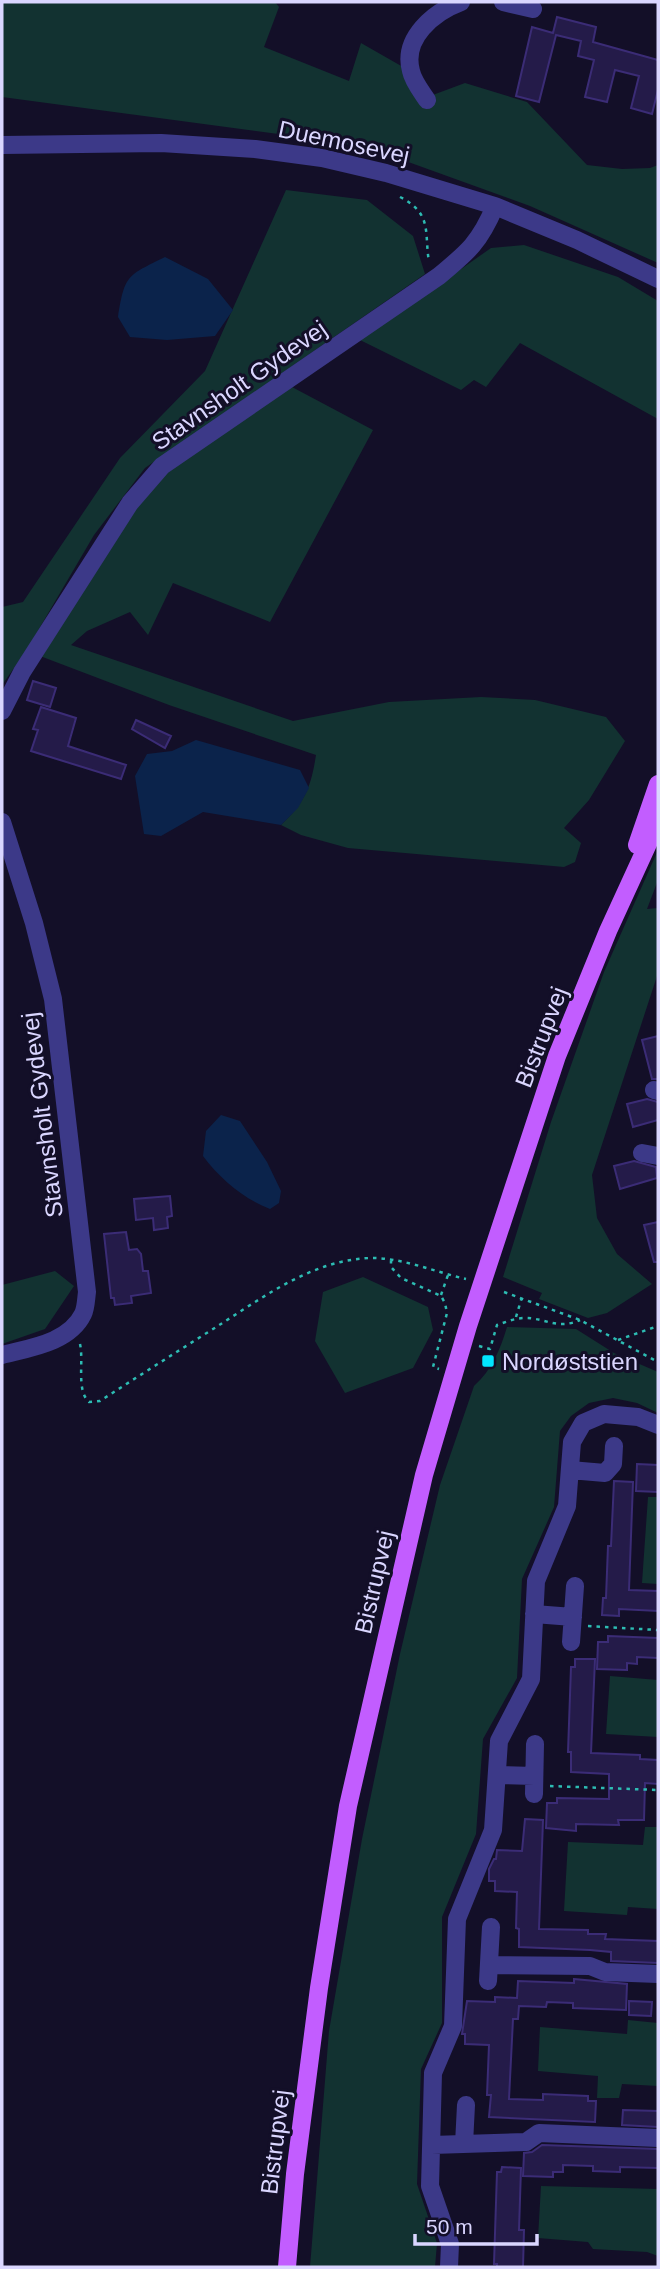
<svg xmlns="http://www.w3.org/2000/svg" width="660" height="2269" font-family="Arial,sans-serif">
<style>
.green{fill:#123231}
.water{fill:#0b234b}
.building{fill:#241b49;stroke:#3b2c76;stroke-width:2}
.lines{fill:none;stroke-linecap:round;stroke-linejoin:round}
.path{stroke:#2dbcb3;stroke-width:2.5;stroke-dasharray:3.5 5;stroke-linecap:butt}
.minor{stroke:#3c3988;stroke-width:18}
.major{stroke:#c25dff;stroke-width:18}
.poi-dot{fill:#02e6ff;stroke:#130f28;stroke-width:2.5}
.labels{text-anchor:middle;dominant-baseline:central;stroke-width:6;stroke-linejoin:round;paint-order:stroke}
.street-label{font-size:24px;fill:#dad6ff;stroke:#130f28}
.poi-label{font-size:24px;fill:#dad6ff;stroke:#130f28;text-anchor:start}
</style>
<rect width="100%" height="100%" fill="#130f28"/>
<path class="green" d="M2,2H275L279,7L264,47L349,81L361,43L403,67L422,99L465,83L527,102L587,165L622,169L650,168L658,165V263L530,206L400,159L338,142L2,97Z
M286,190L367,200L413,236L425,274L145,468L94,535L26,651L2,685V607L23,602L120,458L205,371Z
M524,245L618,277L658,301V419L520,343L486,387L474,380L461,390L360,340L491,248Z
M292,387L373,430L270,622L173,583L148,635L130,612L87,631L71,645L293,721L389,702L481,697L535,700L606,717L625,741L589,800L564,828L581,843L575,862L564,867L348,848L301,835L281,825C305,802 311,787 316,755L169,705L40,656L82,588L154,483L241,417Z
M658,850V880L647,909L658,908V973L592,1175L597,1218L617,1254L652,1284L607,1313L588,1318L539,1299L542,1293L503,1277L551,1122L604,972Z
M55,1271L74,1286L45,1329L2,1344V1285Z
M363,1277L428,1307L433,1330L413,1368L345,1393L315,1341L323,1292Z
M507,1327L576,1329L614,1353L658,1372V1413L637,1403L613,1398L589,1403L571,1416L560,1431L554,1507L522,1579L517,1678L483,1739L476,1834L442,1917V2023L421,2069L417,2184L437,2243L435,2267H310L329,2031L362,1839L400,1654L440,1485L474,1386C492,1370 500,1350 507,1327Z
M648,1497H658V1584L642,1583Z
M610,1676L658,1680V1737L606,1734Z
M645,1827H658V1909L628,1907L627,1915L564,1911L568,1842L643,1845Z
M628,2020L658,2023V2086L622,2084L619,2098H597L598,2076L538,2071L540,2027L627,2034Z
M541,2186L658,2189V2256L647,2252L593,2249L588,2242L538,2238Z"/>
<path class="water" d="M165,257L208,279L233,310L215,336L167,340L130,337L118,317C125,274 127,276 165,257Z
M196,740L300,770L309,788L298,808L281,825L203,812L161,836L144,834L135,776L147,754L172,751Z
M221,1115L240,1121L267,1162L281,1191L279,1203L270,1209C244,1199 220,1179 203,1156L206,1131Z"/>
<path class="building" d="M557,17L596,27L593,42L658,60V90L652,114L631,108L639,76L615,70L607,102L585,97L594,60L578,56L581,41L556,35L539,102L516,96L532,27L553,33Z
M33,681L56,688L50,707L27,700Z
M41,707L76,718L68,746L126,765L121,779L31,751L38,730L33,729Z
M136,720L171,736L165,748L132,729Z
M658,1036V1079H652L642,1040Z
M647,1099L658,1102V1120L633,1127L627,1104Z
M634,1161L656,1167L657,1178L620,1189L614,1166Z
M170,1196L172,1216L167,1217L168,1228L154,1230L153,1218L136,1220L134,1199Z
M658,1222V1262H654L644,1225Z
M126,1232L129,1250L137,1249L141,1254L143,1271H148L151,1293L131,1296L132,1303L115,1305L114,1298H111L104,1234Z
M637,1464L658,1465V1492L636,1491Z
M614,1481L633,1482L629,1590L658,1591V1611L619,1609V1616L602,1615L603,1598H606L608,1546H611Z
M608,1636L658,1638V1658L637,1657V1664L627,1663V1670L597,1669L598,1642H608Z
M575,1659H595L591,1753L640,1755V1759L658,1760V1784L645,1783L644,1820H618L619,1825L576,1824V1831L546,1828L547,1803H557V1798L609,1799V1774L571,1772V1752H568L571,1667H575Z
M525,1819L543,1820L539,1929L588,1930V1934H606L605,1939L658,1941V1963L611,1961V1952L590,1950L519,1947V1929L516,1928L517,1892L495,1891V1881H489V1869L494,1859H496L497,1850L522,1851Z
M574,1979L627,1984L626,2010L573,2008V2003L547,2002L546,2007L519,2006L518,2019H513L509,2099L543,2100V2094L588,2096V2101H596L595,2122L489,2117L491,2095H487L489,2045L465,2044V2034H462L467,2001L495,2002V1997L517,1998L518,1981L574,1983Z
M629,2001L652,2002L651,2016L629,2015Z
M623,2110L658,2111V2127L622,2125Z
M542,2145L658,2149V2168L620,2167V2172L593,2171V2166L563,2165V2172H553V2177L523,2176L524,2153L532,2152Z
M502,2167L521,2168L519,2230H524L523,2267H497V2264H494L497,2172H501Z"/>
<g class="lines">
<path class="path" d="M400,197C433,214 424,232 429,262
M391,1260V1267L401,1278L441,1296L445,1303L447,1313L433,1367L439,1369
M504,1292L580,1320L658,1362
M441,1295L448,1275
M516,1317L522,1297
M618,1340L658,1326
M80,1344C84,1362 76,1390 89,1402L100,1401C137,1377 175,1353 213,1329C261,1299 312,1259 372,1258C403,1258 435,1272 466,1279
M479,1346L490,1349L497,1325C506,1322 515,1318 525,1318C545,1318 558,1330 580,1320
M588,1626L658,1630
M550,1786L658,1790"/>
<path class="minor" d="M503,2L533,9
M427,100C421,91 413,81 411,71C402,38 434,12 461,2
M2,145L161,143L255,149L322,158L386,173L495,206L577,240L658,279
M2,711L22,672L130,503L162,466L439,276C468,252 480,242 495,206
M2,822L34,923L53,999L87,1292C86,1299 86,1308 83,1314C69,1343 29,1348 2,1355
M654,1090L658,1091
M642,1153L658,1156
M570,1470L605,1473L613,1464L614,1446
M534,1614L573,1617
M571,1642L575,1586
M497,1775L534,1776
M534,1794L535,1744
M489,1965L590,1966L605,1972L658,1974
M488,1981L491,1927
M464,2144L466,2105
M432,2145L526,2142L539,2133L658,2138
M449,2267L450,2244L430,2186L433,2073L453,2026L457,1919L493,1830L499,1741L531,1679L536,1581L567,1506L572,1442L583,1423L604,1414L638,1417L658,1425"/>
<path class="major" d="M637,845L658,784
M287,2267L295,2174L319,1988L348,1806L424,1475L468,1326L557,1056L608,931L658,822"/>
</g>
<rect class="poi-dot" x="481" y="1354" width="14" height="14" rx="3.5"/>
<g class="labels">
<g class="street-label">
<text transform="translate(344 142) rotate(12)">Duemosevej</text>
<text transform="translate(239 385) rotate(-35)">Stavnsholt Gydevej</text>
<text transform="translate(541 1037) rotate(-69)">Bistrupvej</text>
<text transform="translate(42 1115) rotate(-97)">Stavnsholt Gydevej</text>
<text transform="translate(374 1582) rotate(-77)">Bistrupvej</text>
<text transform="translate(275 2142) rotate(-83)">Bistrupvej</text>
</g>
<g class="poi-label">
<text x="502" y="1361">Nordøststien</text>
</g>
</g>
<rect width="660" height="2269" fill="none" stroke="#dad6ff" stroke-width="7"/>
<path d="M415 2234v10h122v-10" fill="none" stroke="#dad6ff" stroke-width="3.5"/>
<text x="426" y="2234" font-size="21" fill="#dad6ff" stroke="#130f28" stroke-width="5" paint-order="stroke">50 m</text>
</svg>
